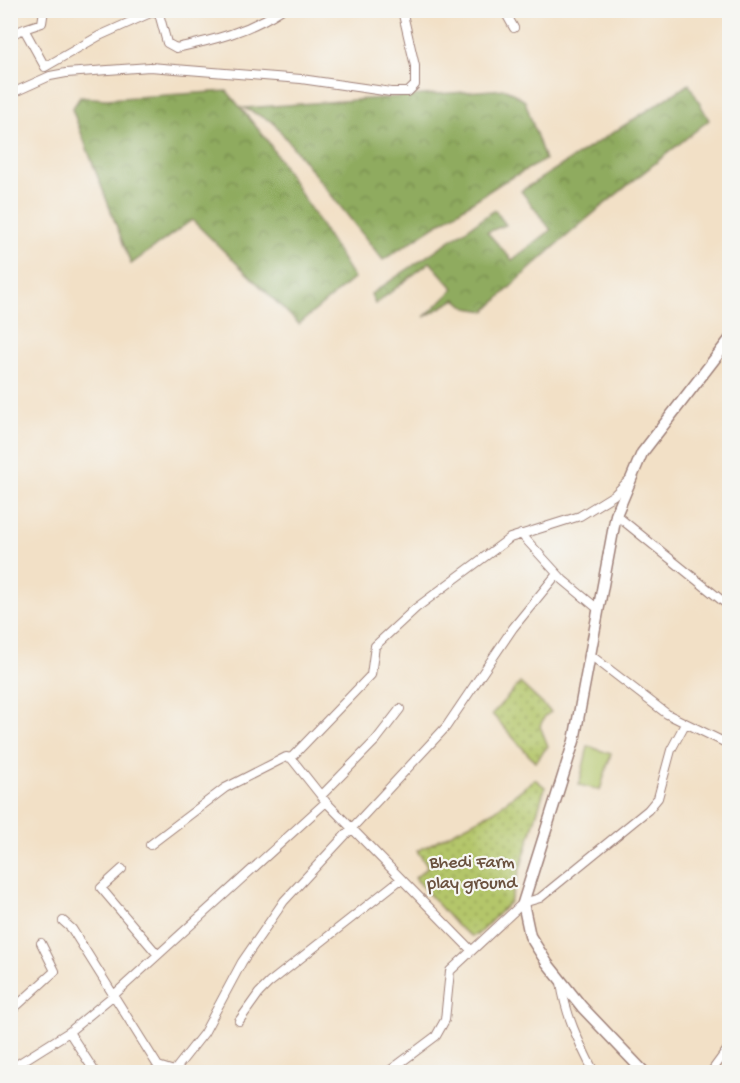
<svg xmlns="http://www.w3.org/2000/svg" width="740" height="1083" font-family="'Gochi Hand',sans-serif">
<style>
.grass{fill:url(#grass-dots);stroke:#7f724a;stroke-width:1.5}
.forest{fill:url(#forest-crowns);stroke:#6c6544;stroke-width:1.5}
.garden{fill:#b4c66a;stroke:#7f724a;stroke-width:1.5}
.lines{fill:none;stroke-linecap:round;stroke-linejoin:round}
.minor-casing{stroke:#9e8078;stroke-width:10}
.tertiary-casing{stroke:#9e8078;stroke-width:13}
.minor{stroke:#fff;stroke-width:8}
.tertiary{stroke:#fff;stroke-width:10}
.labels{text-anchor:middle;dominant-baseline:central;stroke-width:4.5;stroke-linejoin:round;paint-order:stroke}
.park-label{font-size:18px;fill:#6a513e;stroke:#f6f6f2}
</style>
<defs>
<pattern id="grass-dots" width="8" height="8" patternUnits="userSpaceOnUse" patternTransform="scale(1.5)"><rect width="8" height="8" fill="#b4c66a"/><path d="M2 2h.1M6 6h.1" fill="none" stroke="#94a057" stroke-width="1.8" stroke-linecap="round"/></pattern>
<pattern id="forest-crowns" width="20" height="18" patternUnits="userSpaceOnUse" patternTransform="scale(1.5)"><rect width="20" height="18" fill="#8fab5e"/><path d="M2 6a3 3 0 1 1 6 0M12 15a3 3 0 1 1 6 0" fill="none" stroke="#778b4e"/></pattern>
</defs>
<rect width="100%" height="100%" fill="#f6f6f2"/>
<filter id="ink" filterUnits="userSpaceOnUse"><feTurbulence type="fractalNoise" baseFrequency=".0167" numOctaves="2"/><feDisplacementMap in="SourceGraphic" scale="12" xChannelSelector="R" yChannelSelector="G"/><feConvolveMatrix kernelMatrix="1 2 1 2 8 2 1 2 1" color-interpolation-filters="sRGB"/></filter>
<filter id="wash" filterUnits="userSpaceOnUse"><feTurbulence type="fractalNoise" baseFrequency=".008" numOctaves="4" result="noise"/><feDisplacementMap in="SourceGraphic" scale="24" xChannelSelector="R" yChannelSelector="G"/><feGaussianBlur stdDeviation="1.35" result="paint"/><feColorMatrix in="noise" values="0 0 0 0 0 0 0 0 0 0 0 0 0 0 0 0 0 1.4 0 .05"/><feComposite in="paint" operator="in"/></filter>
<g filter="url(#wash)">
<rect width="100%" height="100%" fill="#f2e0c6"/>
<path class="grass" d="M520,683L551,712L545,716L540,726L548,746L535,762L492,714Z
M535,779L545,787L510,902L477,935L471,936L457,926L415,878L428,867L417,851L494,811Z"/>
<path class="forest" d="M689,84L709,120C632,182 555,241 486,311L467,308L456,299L424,317L454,289L430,262L375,304L371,294L495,210L506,225L487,232L512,260L551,230L521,191Z
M506,89L525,101L545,160L503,182L383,260L273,122L244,108Z
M227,91L267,140L354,278L299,324L192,220L131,264L72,109L80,97L106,99Z"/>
<path class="garden" d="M588,746L611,754L600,790L579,785Z"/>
</g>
<g filter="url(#ink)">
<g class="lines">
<defs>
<path id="minor" d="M44,10L42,23L24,29L45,67L99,36L157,10
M158,10L167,43L176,48C214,40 247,32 281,10
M504,10L514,28
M10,35L24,29
M10,94L50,76L66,73L150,67L301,79L391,92H408L415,85V66L402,10
M616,515L730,607
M521,534L563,580L598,609
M589,654L667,714L730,745
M321,796L376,740L400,709
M150,845L225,788L286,757L291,758
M122,869L101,888L158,955
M63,921L72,929L158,1066V1072
M471,950L326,802L291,758L371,675L375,646L416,608L510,538L580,516L614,495L629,480
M561,982C565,1014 579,1043 594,1072
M10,1012L55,971L41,943
M239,1021L259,993L269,983L401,879
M69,1032L95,1072
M158,1066L174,1071L204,1033L242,962L284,901L446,727L513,628L557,574
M10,1069L69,1032L115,994L326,802
M388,1072L436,1036L445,1020L450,971L523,903L540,898L648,810L658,798L671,750L685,724
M711,1072L730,1046"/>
<path id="tertiary" d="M644,1072L582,1007L547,963L530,936L523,903L574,741L616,515L642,453L730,339"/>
</defs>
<use href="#minor" class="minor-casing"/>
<use href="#tertiary" class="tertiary-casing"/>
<use href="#minor" class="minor"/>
<use href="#tertiary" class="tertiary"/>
</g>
</g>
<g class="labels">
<g class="park-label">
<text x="472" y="863">Bhedi Farm<tspan x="472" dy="21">play ground</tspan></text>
</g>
</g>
<rect width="740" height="1083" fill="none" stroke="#f6f6f2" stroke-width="36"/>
</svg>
